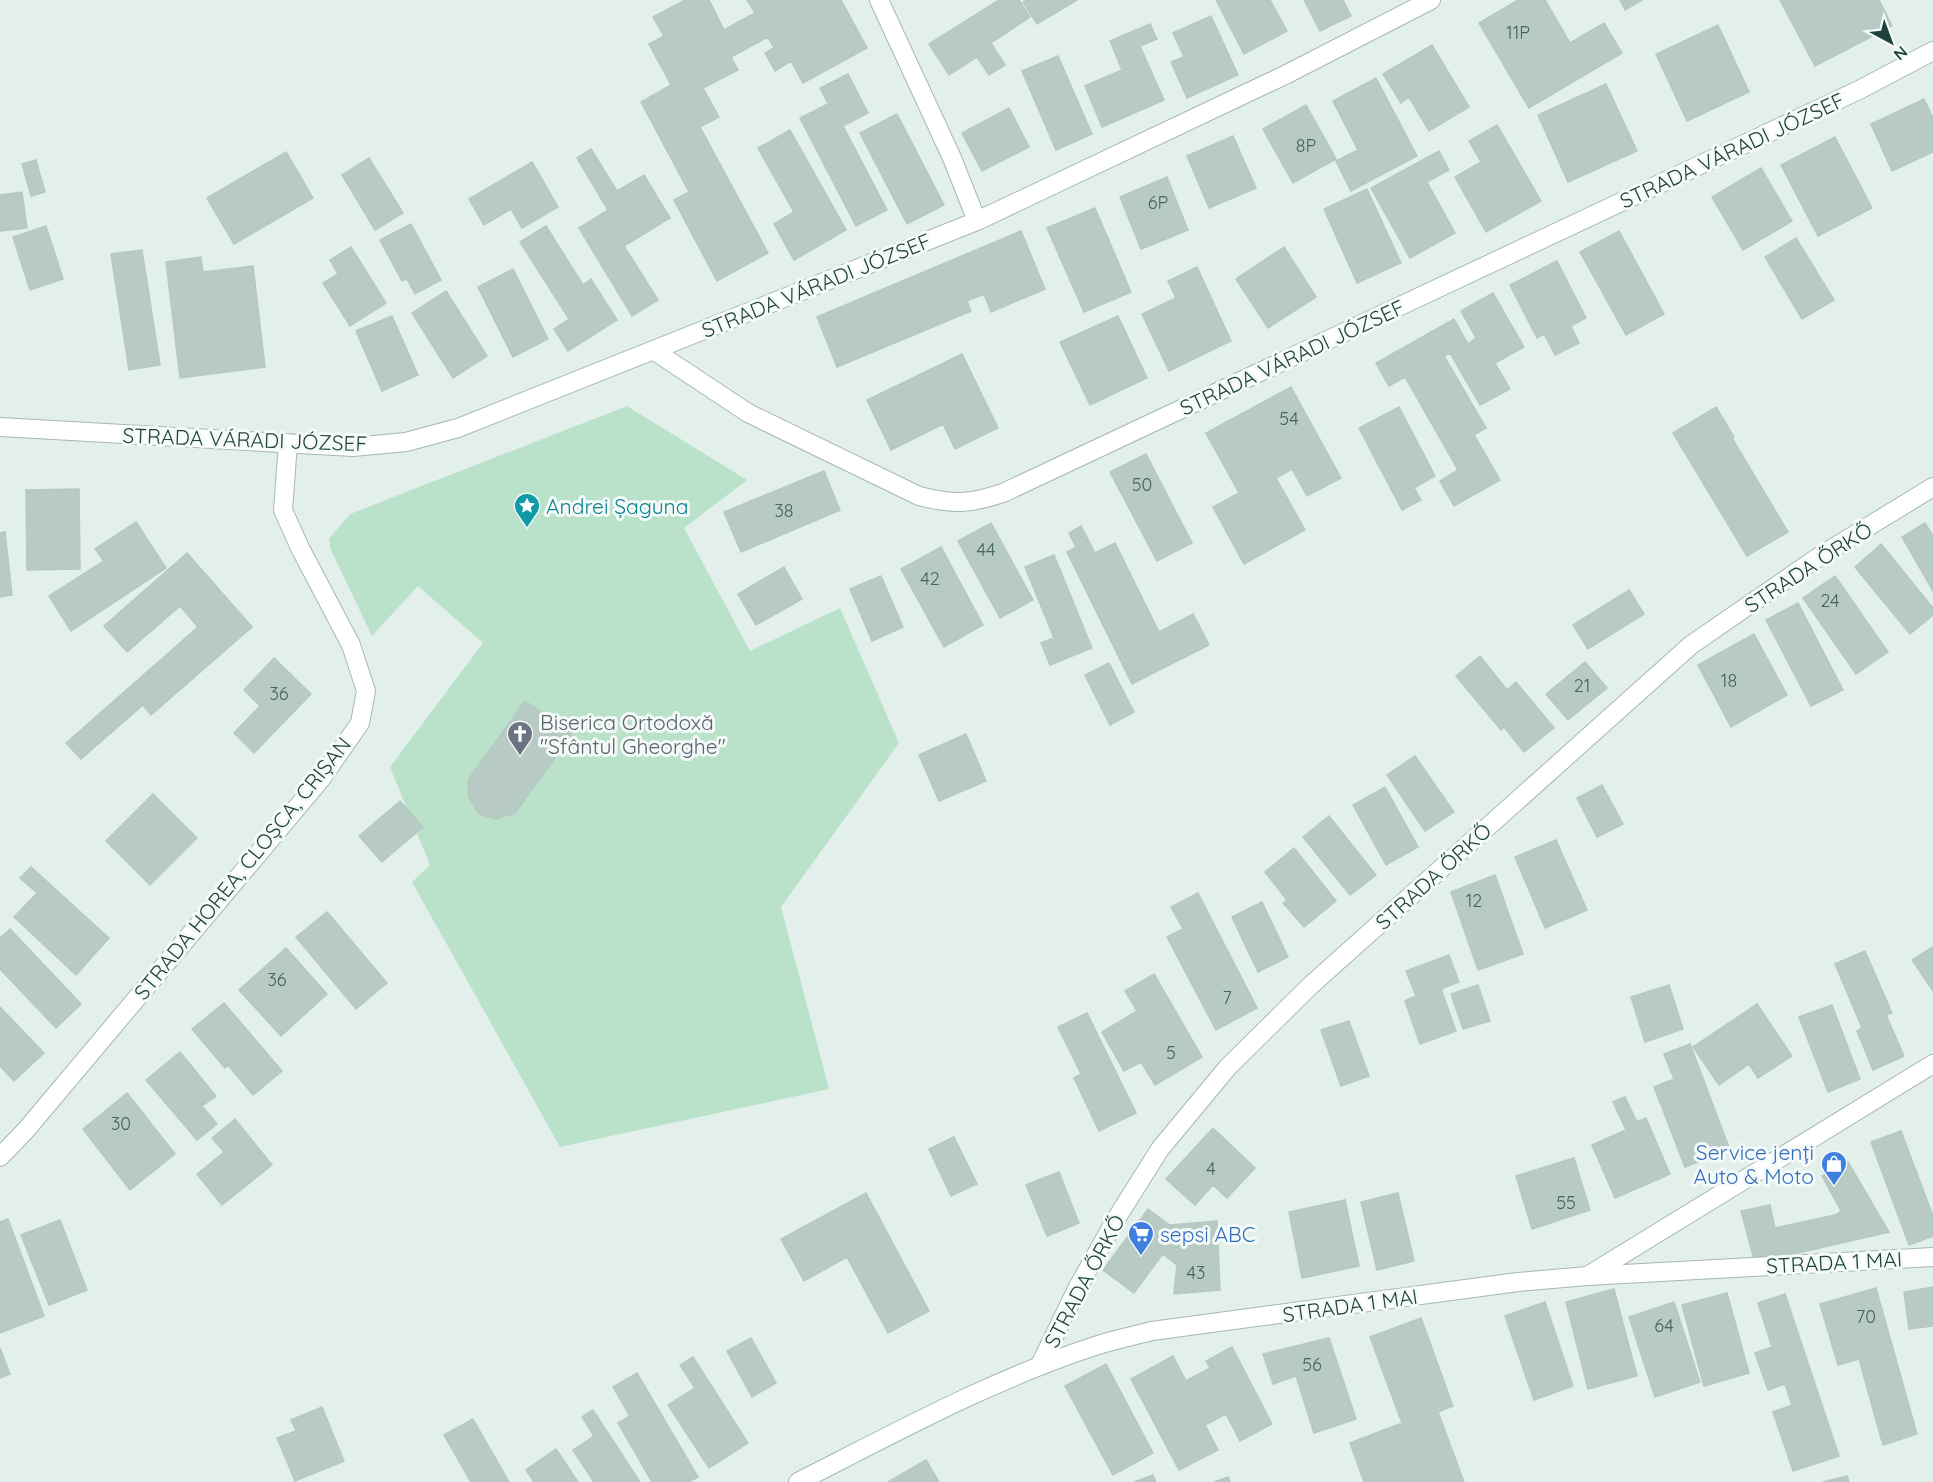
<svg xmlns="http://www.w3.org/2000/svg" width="1933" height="1482" font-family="Quicksand,sans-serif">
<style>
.green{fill:#bae2ca}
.building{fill:#b8cac4;stroke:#b5c9c3;stroke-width:1.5}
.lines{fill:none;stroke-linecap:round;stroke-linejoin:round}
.minor-casing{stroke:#a5b8b4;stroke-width:20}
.minor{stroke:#fff;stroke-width:18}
.labels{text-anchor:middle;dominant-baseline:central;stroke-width:6;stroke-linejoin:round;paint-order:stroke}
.number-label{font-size:18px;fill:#466460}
.street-label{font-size:21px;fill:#20423e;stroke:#f4faf8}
.culture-label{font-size:21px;fill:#0d838f;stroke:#f4faf8;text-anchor:start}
.worship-label{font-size:21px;fill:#5b616d;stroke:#f4faf8;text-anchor:start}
.shop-label{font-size:21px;fill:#366cbe;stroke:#f4faf8;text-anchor:end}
</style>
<rect width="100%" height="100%" fill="#e3efeb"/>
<path class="green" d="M627,406L747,480L684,528L750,651L840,608L899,743L781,907L829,1089L560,1147L412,882L430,865L390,767L483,643L418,586L372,636L331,550L329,539L350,514Z"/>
<path class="building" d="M685,0H709L724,30L755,13L747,0H841L867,48L803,83L791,61L775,71L765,53L774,48L768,37L731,57L738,70L703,88L719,117L700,127L768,253L717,281L674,200L689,192L641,102L671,85L649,44L664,36L653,17Z
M999,0H1019L1030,17L991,43L1005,65L989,75L977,57L949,75L929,44Z
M1027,0H1077L1037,24L1023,2Z
M1216,0H1270L1287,31L1244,54Z
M1304,0H1343L1351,16L1320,31Z
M1518,0H1545L1570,43L1604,23L1622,53L1529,108L1479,23Z
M1620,0H1642L1625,10Z
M1780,0H1879L1892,26L1815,66Z
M1211,16L1238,75L1187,98L1171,62L1184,57L1173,33Z
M1150,24L1157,39L1140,46L1164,100L1102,127L1085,86L1122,70L1110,41Z
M1718,25L1749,92L1687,121L1656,54Z
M1432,45L1469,107L1429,131L1409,97L1401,103L1383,74Z
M1058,56L1092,134L1056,150L1022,71Z
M848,74L868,113L843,126L887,210L856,226L800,118L828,104L820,88Z
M1376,78L1417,156L1351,191L1336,161L1358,150L1333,101Z
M1606,84L1637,151L1568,182L1538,115Z
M1924,99L1933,118V152L1892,171L1871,124Z
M1306,105L1336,159L1293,183L1263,129Z
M1009,108L1029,147L982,171L962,133Z
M897,114L944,205L907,224L860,133Z
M1497,125L1541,201L1486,232L1455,177L1481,162L1469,141Z
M790,130L846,230L794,260L774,224L794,212L758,148Z
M1233,136L1256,188L1209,208L1187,156Z
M1835,137L1872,208L1818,236L1781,165Z
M591,149L617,191L644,175L670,218L624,246L658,300L632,316L579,228L608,210L577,158Z
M1439,151L1449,170L1427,182L1455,233L1410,258L1371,188Z
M286,152L313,198L234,244L207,198Z
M369,158L403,213L375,230L342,175Z
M36,160L45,192L31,196L22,164Z
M532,162L558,207L522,228L511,209L484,225L469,199Z
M1761,168L1792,221L1743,250L1712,197Z
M1167,177L1188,230L1141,249L1120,197Z
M1367,189L1401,263L1357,283L1324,209Z
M22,192L27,228L0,231V195Z
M1095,208L1131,292L1084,312L1047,228Z
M411,224L441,280L415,294L407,279L402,281L380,240Z
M46,226L63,279L30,290L13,237Z
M546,226L583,285L591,279L617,320L568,351L554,329L569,319L520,242Z
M1021,231L1045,289L991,312L984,294L967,301L971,311L837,367L817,317Z
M1619,231L1664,314L1626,335L1580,252Z
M1796,238L1834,300L1802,319L1765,257Z
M351,247L386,303L350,326L323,283L338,274L330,260Z
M1284,247L1316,297L1268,328L1236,279Z
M142,250L160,365L129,370L111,254Z
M201,257L203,272L253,266L265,367L180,378L166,262Z
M1557,261L1586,318L1571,326L1579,343L1555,355L1544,334L1537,338L1510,285Z
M1197,267L1231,341L1169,371L1142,314L1176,298L1168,281Z
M513,269L548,339L513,357L478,287Z
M446,291L487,356L453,378L412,313Z
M1493,293L1524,347L1495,363L1510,389L1480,405L1450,353L1444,356L1486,428L1474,435L1500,480L1454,506L1440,481L1458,470L1405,377L1389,386L1376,363L1454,319L1468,344L1476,338L1461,311Z
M392,316L418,375L382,391L356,331Z
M1118,316L1147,378L1090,405L1060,342Z
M962,354L998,428L955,449L943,424L891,450L867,400Z
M1291,387L1341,478L1307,496L1292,469L1276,478L1305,530L1244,564L1213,507L1239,493L1206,433Z
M1399,407L1435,476L1414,488L1421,500L1402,510L1359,428Z
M1716,407L1734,437L1732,438L1788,532L1747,556L1673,433Z
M1146,454L1192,543L1157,561L1110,472Z
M824,471L840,510L741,552L724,512Z
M79,489L80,569L27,570L26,490Z
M136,522L166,568L71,631L49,596L104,561L95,549Z
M991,523L1033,600L1000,618L958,541Z
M1925,523L1933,536V591L1902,537Z
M1081,526L1095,553L1115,543L1159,632L1193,614L1209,645L1132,684L1067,552L1076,547L1069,533Z
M5,532L12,595L0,597V533Z
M1881,544L1933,608V615L1910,634L1855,567Z
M941,547L983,625L944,647L901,569Z
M187,553L252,627L151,715L143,705L81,759L66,743L198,627L180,606L127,652L104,626Z
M1054,555L1092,648L1050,665L1041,643L1054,638L1025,567Z
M784,567L802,599L756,625L738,594Z
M881,576L903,627L872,641L850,589Z
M1835,576L1888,652L1856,674L1803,598Z
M1629,590L1644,614L1588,649L1573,625Z
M1798,603L1843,690L1811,706L1766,620Z
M1754,634L1787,695L1731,727L1698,665Z
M1480,656L1507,690L1516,682L1554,728L1524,752L1504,727L1501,730L1456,676Z
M274,658L311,694L254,753L234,733L260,706L244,690Z
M1585,662L1607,688L1568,720L1546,694Z
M1109,663L1134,712L1110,725L1085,675Z
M525,701L572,734L515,813L496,819L479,814L469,797L468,780Z
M966,734L986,781L939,801L919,755Z
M1415,756L1454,812L1425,831L1387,775Z
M1602,785L1623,824L1597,837L1577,798Z
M1385,787L1418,847L1386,865L1353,805Z
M153,794L197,838L150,885L106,841Z
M400,801L423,827L382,862L359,836Z
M1329,816L1376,875L1350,895L1303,837Z
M1556,840L1587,910L1545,928L1515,857Z
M1294,848L1336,901L1304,927L1283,903L1287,900L1265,872Z
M31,867L109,938L76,975L14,917L37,893L20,878Z
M1495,875L1523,954L1478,970L1451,892Z
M1198,893L1257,1008L1216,1030L1167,937L1183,929L1171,907Z
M1262,902L1288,957L1258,972L1232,917Z
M327,912L387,983L356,1009L296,937Z
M10,929L81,1004L56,1028L0,969V938Z
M1933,947V991L1912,960Z
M286,948L327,994L281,1036L239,990Z
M1865,951L1892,1013L1886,1015L1904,1056L1873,1070L1857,1031L1862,1028L1835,964Z
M1449,955L1459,982L1441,989L1456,1031L1420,1044L1405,1001L1416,996L1406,971Z
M1154,974L1202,1057L1155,1085L1141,1062L1124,1071L1102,1032L1137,1011L1125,991Z
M1478,985L1490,1021L1463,1029L1451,994Z
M1669,985L1683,1029L1645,1042L1631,997Z
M224,1003L282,1071L253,1095L228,1065L225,1068L192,1029Z
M1757,1004L1792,1056L1758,1078L1749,1064L1719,1085L1693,1047Z
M1832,1005L1860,1079L1828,1092L1799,1017Z
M0,1007L44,1053L14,1081L0,1066Z
M1087,1013L1136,1113L1099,1131L1074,1078L1081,1074L1058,1027Z
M1349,1021L1369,1076L1341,1086L1321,1030Z
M1690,1044L1730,1150L1685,1167L1654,1087L1674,1079L1664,1054Z
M180,1052L216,1096L202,1106L217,1124L197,1140L146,1080Z
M127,1093L175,1154L130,1190L83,1129Z
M1625,1097L1637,1122L1646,1118L1670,1174L1615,1198L1592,1145L1626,1130L1613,1102Z
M235,1119L272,1165L222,1205L197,1174L224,1152L212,1138Z
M1213,1128L1255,1168L1227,1198L1213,1185L1195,1205L1166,1179Z
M1901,1131L1933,1216V1236L1909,1245L1871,1142Z
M954,1137L977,1184L951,1196L929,1149Z
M1574,1158L1590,1210L1532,1229L1516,1176Z
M1848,1162L1889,1232L1755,1263L1741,1211L1770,1205L1775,1228L1835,1215L1841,1211L1822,1176Z
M1059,1172L1079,1223L1047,1236L1026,1185Z
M866,1193L929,1311L888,1333L847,1257L804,1281L781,1239Z
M1398,1193L1414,1261L1377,1270L1361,1202Z
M1345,1200L1359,1266L1302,1278L1289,1212Z
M1148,1209L1179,1232L1134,1293L1103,1270Z
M8,1219L44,1316L0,1333V1222Z
M60,1220L87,1290L49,1305L21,1235Z
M1217,1221L1220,1290L1174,1294L1177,1265L1163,1254L1179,1232L1169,1225Z
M1933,1287V1326L1909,1329L1904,1292Z
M1876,1288L1917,1434L1883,1445L1859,1359L1838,1365L1820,1304Z
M1614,1289L1637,1376L1588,1389L1566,1302Z
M1727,1293L1749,1373L1704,1386L1682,1305Z
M1785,1294L1839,1456L1793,1471L1773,1412L1792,1405L1785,1384L1768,1390L1755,1353L1772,1347L1758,1303Z
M1545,1302L1573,1386L1534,1400L1505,1316Z
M1674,1302L1700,1382L1655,1397L1629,1317Z
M1421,1318L1453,1406L1438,1412L1464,1482H1364L1350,1443L1402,1423L1370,1337Z
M751,1338L776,1383L752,1397L727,1351Z
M1329,1338L1356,1419L1314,1433L1296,1376L1273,1384L1263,1354Z
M1232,1347L1272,1424L1240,1441L1226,1414L1205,1425L1218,1450L1179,1470L1131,1379L1173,1356L1186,1381L1210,1368L1206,1361Z
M0,1348L10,1374L0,1378Z
M693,1357L748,1443L709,1468L668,1405L695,1388L680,1365Z
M1106,1364L1153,1453L1113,1475L1065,1386Z
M637,1373L698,1477L689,1482H652L618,1423L630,1416L613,1387Z
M322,1407L344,1461L295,1481L277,1438L296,1431L291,1420Z
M593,1410L640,1482H594L573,1450L594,1436L582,1417Z
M473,1419L509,1482H471L444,1435Z
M556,1449L578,1482H534L526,1470Z
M926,1460L939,1482H888Z
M1153,1475L1156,1482H1134Z
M1847,1476L1849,1482H1823Z
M1228,1477L1230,1482H1214Z"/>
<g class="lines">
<defs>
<path id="minor" d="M879,0L952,158L977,221
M653,350L748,413L919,496C954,505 969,504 1003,493L1859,90L1933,51
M0,427L353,447L406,442L458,428L977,221L1285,75L1431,0
M0,1157L26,1130L321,779L360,723L366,691L351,645L300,548L283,510L288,443
M1589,1275L1933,1064
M1040,1365L1078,1287L1116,1219L1160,1149L1228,1067L1310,986L1691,645L1820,556L1933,487
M798,1482C895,1433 991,1380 1095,1346C1113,1340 1133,1336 1152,1331L1518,1282L1587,1276L1933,1257"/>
</defs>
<use href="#minor" class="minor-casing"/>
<use href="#minor" class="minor"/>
</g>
<defs>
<symbol id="sight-pin" viewBox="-11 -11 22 30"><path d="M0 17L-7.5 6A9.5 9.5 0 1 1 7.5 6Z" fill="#0f9aa8" stroke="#f4faf8"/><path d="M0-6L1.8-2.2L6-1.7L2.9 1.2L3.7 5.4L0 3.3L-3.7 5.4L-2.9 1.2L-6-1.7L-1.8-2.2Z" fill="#fff"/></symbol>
<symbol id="church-pin" viewBox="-11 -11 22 30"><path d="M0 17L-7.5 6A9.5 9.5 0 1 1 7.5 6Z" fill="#6b7280" stroke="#f4faf8"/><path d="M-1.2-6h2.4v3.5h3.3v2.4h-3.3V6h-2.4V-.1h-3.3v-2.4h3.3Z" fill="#fff"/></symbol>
<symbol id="shop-pin" viewBox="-11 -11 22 30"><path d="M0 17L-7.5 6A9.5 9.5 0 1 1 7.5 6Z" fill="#3f7fe0" stroke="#f4faf8"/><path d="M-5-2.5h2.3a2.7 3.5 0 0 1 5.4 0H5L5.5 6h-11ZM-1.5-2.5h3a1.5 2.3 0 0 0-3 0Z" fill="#fff"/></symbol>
<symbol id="supermarket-pin" viewBox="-11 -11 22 30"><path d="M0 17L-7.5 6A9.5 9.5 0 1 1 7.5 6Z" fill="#3f7fe0" stroke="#f4faf8"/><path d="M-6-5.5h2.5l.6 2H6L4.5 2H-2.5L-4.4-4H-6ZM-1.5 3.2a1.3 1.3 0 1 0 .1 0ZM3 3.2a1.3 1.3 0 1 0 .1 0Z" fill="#fff"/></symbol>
</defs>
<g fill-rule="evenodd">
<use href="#sight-pin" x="512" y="491" width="30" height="40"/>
<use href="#church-pin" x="505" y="719" width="30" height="40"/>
<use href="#shop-pin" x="1819" y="1149" width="30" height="40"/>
<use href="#supermarket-pin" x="1126" y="1219" width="30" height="40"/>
</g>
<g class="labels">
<g class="number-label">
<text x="1518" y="32">11P</text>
<text x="1306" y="145">8P</text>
<text x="1158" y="202">6P</text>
<text x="1289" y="418">54</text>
<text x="1142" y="484">50</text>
<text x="784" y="510">38</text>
<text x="986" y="549">44</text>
<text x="930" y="578">42</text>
<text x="1830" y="600">24</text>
<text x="1729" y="680">18</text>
<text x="1582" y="685">21</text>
<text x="279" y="693">36</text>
<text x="1474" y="900">12</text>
<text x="277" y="979">36</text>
<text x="1227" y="997">7</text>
<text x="1171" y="1052">5</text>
<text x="121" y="1123">30</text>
<text x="1211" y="1168">4</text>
<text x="1566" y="1202">55</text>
<text x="1196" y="1272">43</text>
<text x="1866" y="1316">70</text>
<text x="1664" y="1325">64</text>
<text x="1312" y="1364">56</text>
</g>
<g class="street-label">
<text transform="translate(1732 150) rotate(-25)">STRADA VÁRADI JÓZSEF</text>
<text transform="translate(816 285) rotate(-22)">STRADA VÁRADI JÓZSEF</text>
<text transform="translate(1292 357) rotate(-25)">STRADA VÁRADI JÓZSEF</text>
<text transform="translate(245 439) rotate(2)">STRADA VÁRADI JÓZSEF</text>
<text transform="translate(1808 567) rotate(-33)">STRADA ŐRKŐ</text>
<text transform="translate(242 868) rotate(-51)">STRADA HOREA, CLOȘCA, CRIȘAN</text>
<text transform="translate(1433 876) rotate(-42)">STRADA ŐRKŐ</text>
<text transform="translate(1834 1262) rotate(-3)">STRADA 1 MAI</text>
<text transform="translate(1084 1281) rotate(-62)">STRADA ŐRKŐ</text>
<text transform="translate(1350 1305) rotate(-8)">STRADA 1 MAI</text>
</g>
<g class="culture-label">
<text x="546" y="506">Andrei Șaguna</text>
</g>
<g class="worship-label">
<text x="540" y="722">Biserica Ortodoxă<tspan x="540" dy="24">"Sfântul Gheorghe"</tspan></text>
</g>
<g class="shop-label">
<text x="1814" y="1152">Service jenți<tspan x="1814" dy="24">Auto &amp; Moto</tspan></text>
<text x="1160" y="1234" text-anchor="start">sepsi ABC</text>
</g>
</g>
<g transform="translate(1891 42) rotate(139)" stroke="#f4faf8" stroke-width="4.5" paint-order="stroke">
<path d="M0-4.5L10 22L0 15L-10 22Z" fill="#20423e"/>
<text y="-9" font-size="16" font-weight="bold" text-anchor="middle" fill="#20423e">N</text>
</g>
</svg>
